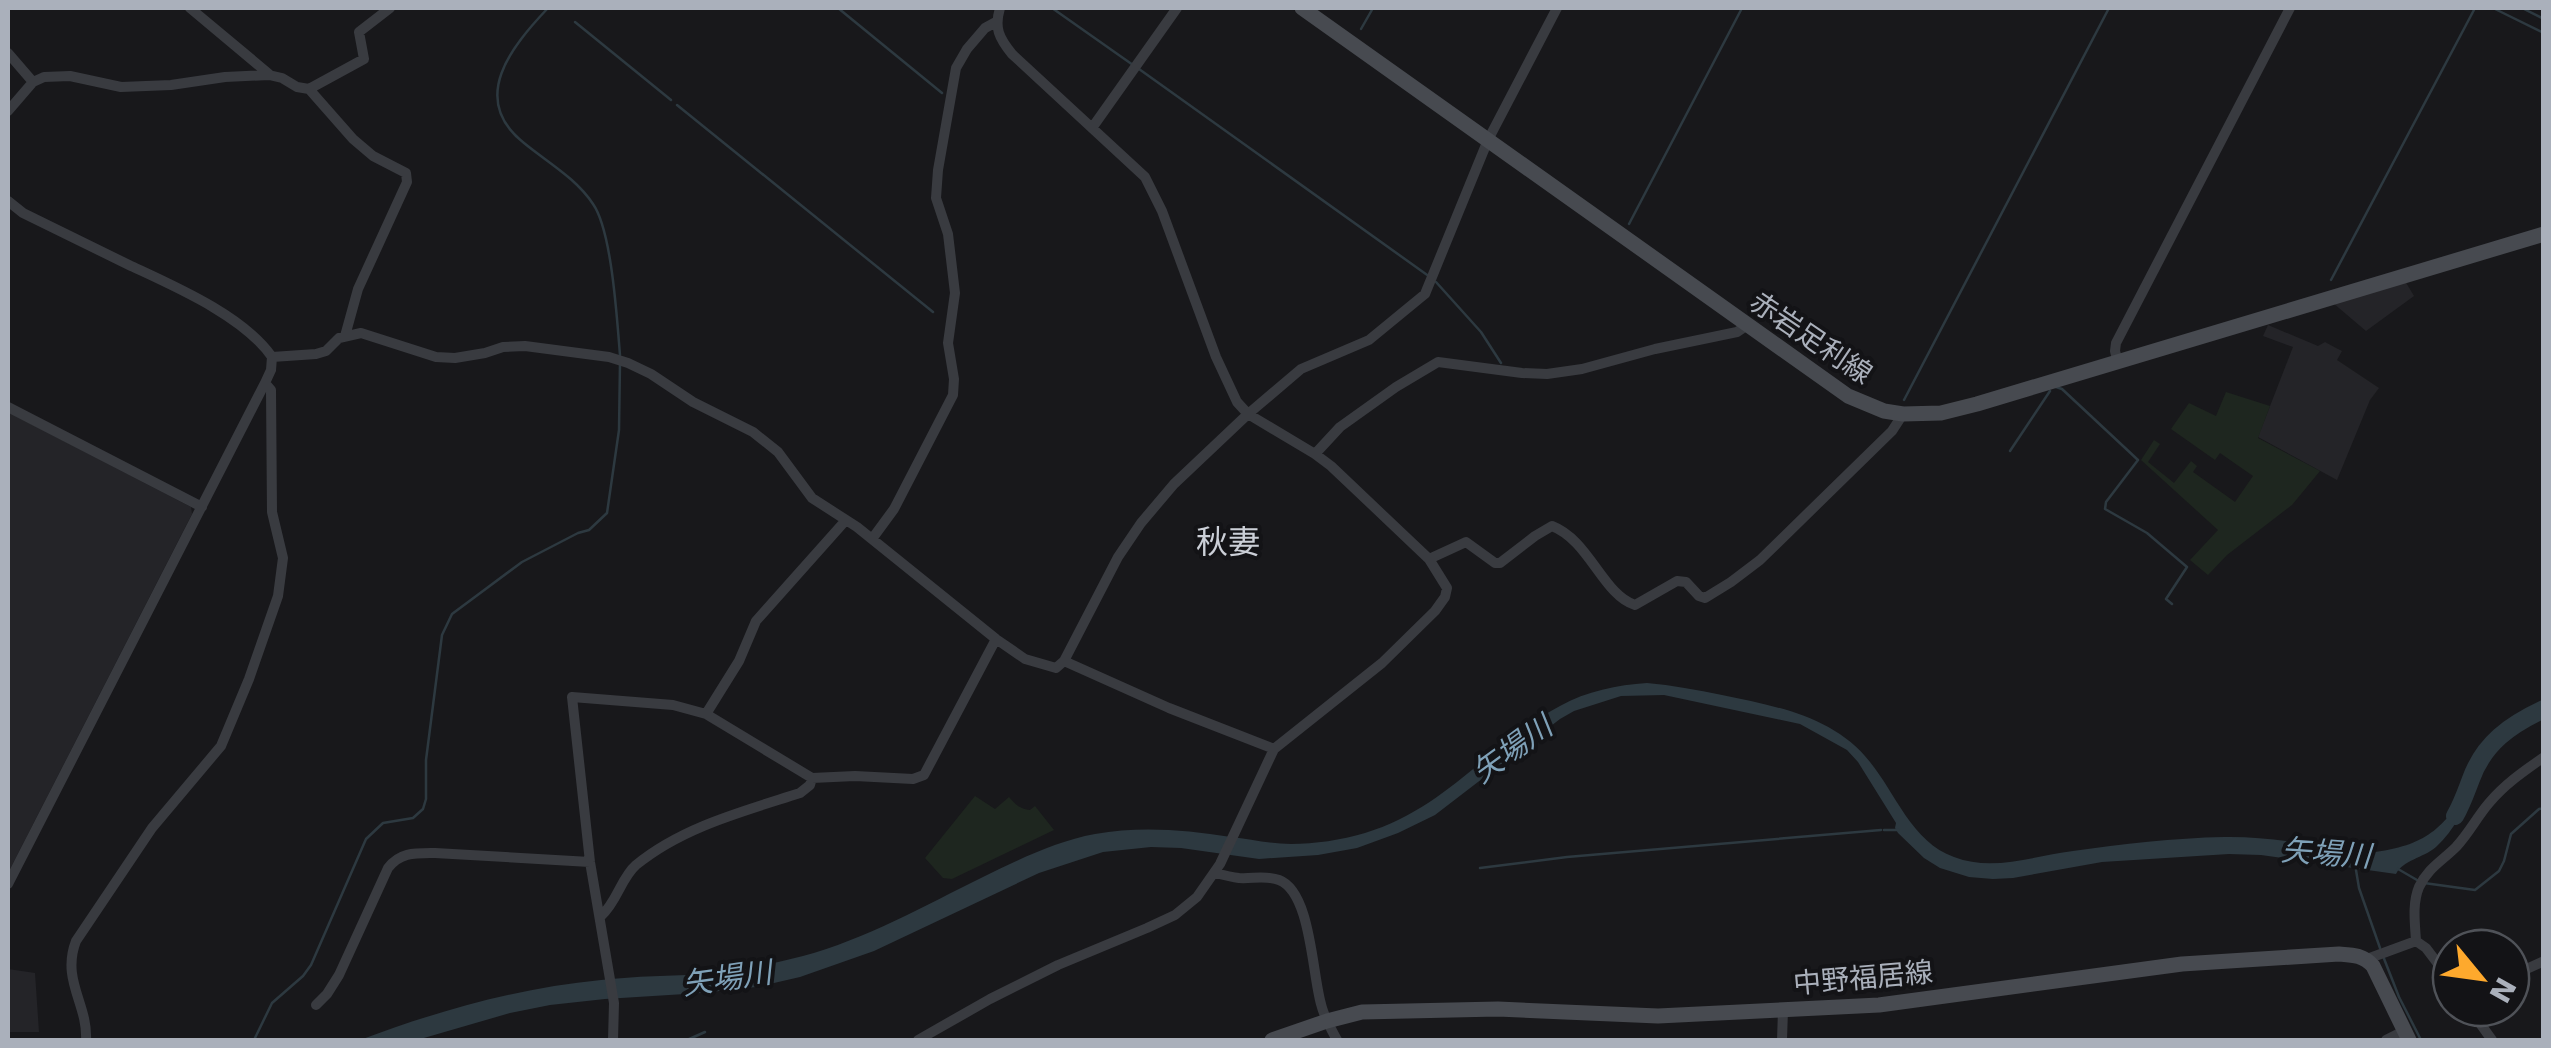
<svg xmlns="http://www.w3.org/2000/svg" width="2551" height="1048" font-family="'DejaVu Sans','Noto Sans JP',sans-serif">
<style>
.built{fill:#242428}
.green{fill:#1e261f}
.water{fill:#2d3940}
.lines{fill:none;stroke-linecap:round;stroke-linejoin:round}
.stream{stroke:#2d3940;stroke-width:2.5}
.river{stroke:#2d3940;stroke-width:18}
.minor{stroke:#393b40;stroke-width:10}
.secondary{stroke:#474a50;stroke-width:15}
.labels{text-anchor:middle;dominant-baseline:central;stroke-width:8;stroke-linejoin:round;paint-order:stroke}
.street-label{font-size:28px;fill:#aab0bb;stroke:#131316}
.water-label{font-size:30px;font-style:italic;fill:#7fa1b8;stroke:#131316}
.quarter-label{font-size:32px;fill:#cbcfd7;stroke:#131316}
</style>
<rect width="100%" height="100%" fill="#18181b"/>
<path class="built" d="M2405,281L2414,296L2366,331L2333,303Z
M2268,325L2318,346L2325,342L2336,348L2342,351L2337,360L2379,388L2370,400L2337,480L2258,437L2293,347L2263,336Z
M8,412L191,507L192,514L8,873Z
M8,969L35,973L39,1032H8Z"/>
<path class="green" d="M2226,392L2270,406L2258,438L2320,471L2292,505L2227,555L2208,575L2190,560L2218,530L2141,460L2154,440L2160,444L2148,462L2174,483L2191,461L2197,466L2193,472L2235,502L2253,476L2220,453L2215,460L2171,429L2189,403L2216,416Z
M975,796L995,809L1009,797C1016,805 1020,809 1030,810L1035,806L1054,830L952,879L943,878L925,858Z"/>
<path class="water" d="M1647,683C1672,685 1697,690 1722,695C1775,706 1834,716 1870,762C1896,794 1912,842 1954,857C1993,872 2033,856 2073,851C2122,844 2174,838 2224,837C2275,836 2324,848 2375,852C2432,844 2442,826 2475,783C2466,806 2454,831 2436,847C2423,858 2403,860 2396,874L2261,855L2229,854L2102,862L2013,878L1993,879L1969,877L1940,868L1924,858L1898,833L1895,828L1896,823L1858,762L1847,750L1800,724L1664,695L1621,696L1574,711L1560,719L1435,815L1398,833L1357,848L1318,855L1259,859L1181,848L1151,847L1103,852L1039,873L874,951L800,977L756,987L701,993L605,999L550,1005L510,1013L417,1040H360C437,1011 518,988 601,980C636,976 671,976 706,974C739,972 771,964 803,956C866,939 924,906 983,877C1018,860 1056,841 1095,834C1141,826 1185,830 1231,837C1250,839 1271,844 1291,844C1315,844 1341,840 1365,833C1447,808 1489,744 1560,706C1587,691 1617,685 1647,683Z"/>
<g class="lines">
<path class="stream" d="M548,8C512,46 468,99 524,143C547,162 576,178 593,204C612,231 617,320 620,355
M838,8L942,93
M1052,8L1133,65
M2493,8L2544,33
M2522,8L2544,19
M575,22L671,100
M1361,29L1373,8
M1139,69L1430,277
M677,105L933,312
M1629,224L1742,8
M2331,280L2475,8
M1436,282L1481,332L1501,363
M2056,387L2062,389L2138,460L2106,502L2105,509L2147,533L2187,567L2166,599L2172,604
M1904,400L2109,8
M2010,451L2050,391
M1884,830H1898
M1480,868L1567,857L1881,830
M2398,869L2417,880
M2356,870L2359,888L2380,948
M2424,883L2475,890L2499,871L2504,861L2511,834L2539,809L2544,808
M2383,956L2399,997L2421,1040
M254,1040L272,1003L303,976L311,965L366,839L383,823L413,818L423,809L426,799V760L442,635L452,614L522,562L578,533L589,530L607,513L619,430L620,363
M687,1040L705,1032"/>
<path class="river" d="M2455,816C2462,804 2466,792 2471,779C2484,743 2510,725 2544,709"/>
<path class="minor" d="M190,8L269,74
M8,53L33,82
M309,89L364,59L359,32L390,8
M8,111L33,82L44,77L70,76L121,87L171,85L225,77L269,75L282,78L297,87L309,89L353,139L373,156L406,173L407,182L358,289L345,336
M1092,128L1177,8
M8,201L23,213C58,230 93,247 129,265C174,286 244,316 272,357L271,370L265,383L8,884
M272,357L316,354L326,351L339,338L361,333L436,357L455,358L485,353L503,347L525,346L609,357L628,363L651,374L693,402L753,432L778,452L812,498L857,527L996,639L1025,659L1056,668L1064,661L1118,557L1141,523L1174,484L1248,414L1301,369L1369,340L1425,294L1488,140L1557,8
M2118,363L2115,351L2116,343L2290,8
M8,407L202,507
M1315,454L1340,427L1396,387L1438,362L1522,373L1547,374L1582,369L1655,349L1737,332L1746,326
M872,539L894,509L953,395L954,379L948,343L955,293L948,234L936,198L938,170L956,68L967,49L985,28L996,22
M1429,559L1466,542L1495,563H1500L1535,536L1552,526C1589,540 1603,595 1635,605L1677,581L1686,582L1699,596L1705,598L1731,582L1760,560L1892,431L1903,414
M1064,661L1169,708L1274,749
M706,714L739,661L756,621L846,520
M1215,873C1223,875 1231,877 1239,878C1252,879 1266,875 1279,880C1311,892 1312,973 1321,1004C1324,1017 1331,1029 1337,1040
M601,916C617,902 621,878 636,865C682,827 744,811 800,793L810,785L812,778
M2416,941L2426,948L2451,981
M2367,959L2416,941C2415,923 2412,904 2419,887C2428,868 2442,861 2456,847C2469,833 2477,817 2489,803C2505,784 2524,771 2544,757
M2511,976L2544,961
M316,1005L327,994L339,975L388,868C400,852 415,853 435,853L590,862
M2469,1008L2492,1040
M86,1040C88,1004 61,980 76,941L152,828L221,746L249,679L278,596L283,558L272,512L271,390L265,383
M613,1040L614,1003L590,862L572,697L673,705L706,714L812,778L855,776L913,779L924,775L996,639
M918,1040L990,999L1058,965L1147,928L1175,915L1197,897L1220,864L1274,749L1382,663L1435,611L1445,597L1447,588L1429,559L1331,466L1315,454L1248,414L1237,402L1216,357L1162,211L1145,177L1012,54C999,38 994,28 1000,8
M1782,1040L1783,1010
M2386,1040L2404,1031"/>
<path class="secondary" d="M1302,8L1848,396L1884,411L1903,414L1941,413L1977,404L2544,234
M1272,1040L1327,1021L1362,1012L1498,1009L1658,1016L1879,1005L2182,964L2339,954C2353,955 2363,955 2373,966L2409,1040"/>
</g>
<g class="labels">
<g class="street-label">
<text transform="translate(1811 338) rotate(34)">赤岩足利線</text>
<text transform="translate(1863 978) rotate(-5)">中野福居線</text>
</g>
<g class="water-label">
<text transform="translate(1512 749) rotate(-36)">矢場川</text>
<text transform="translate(2326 853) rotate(4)">矢場川</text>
<text transform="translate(727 978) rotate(-8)">矢場川</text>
</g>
<g class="quarter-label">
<text x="1228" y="542">秋妻</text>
</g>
</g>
<rect width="2551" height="1048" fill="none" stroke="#aab0bb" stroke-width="20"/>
<g transform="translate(2481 978) rotate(119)"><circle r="48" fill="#131316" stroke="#4f5258" stroke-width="2.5"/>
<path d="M0-8L18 38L0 25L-18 38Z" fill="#fea92d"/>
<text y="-15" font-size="28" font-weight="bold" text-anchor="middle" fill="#aab0bb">N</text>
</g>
</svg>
